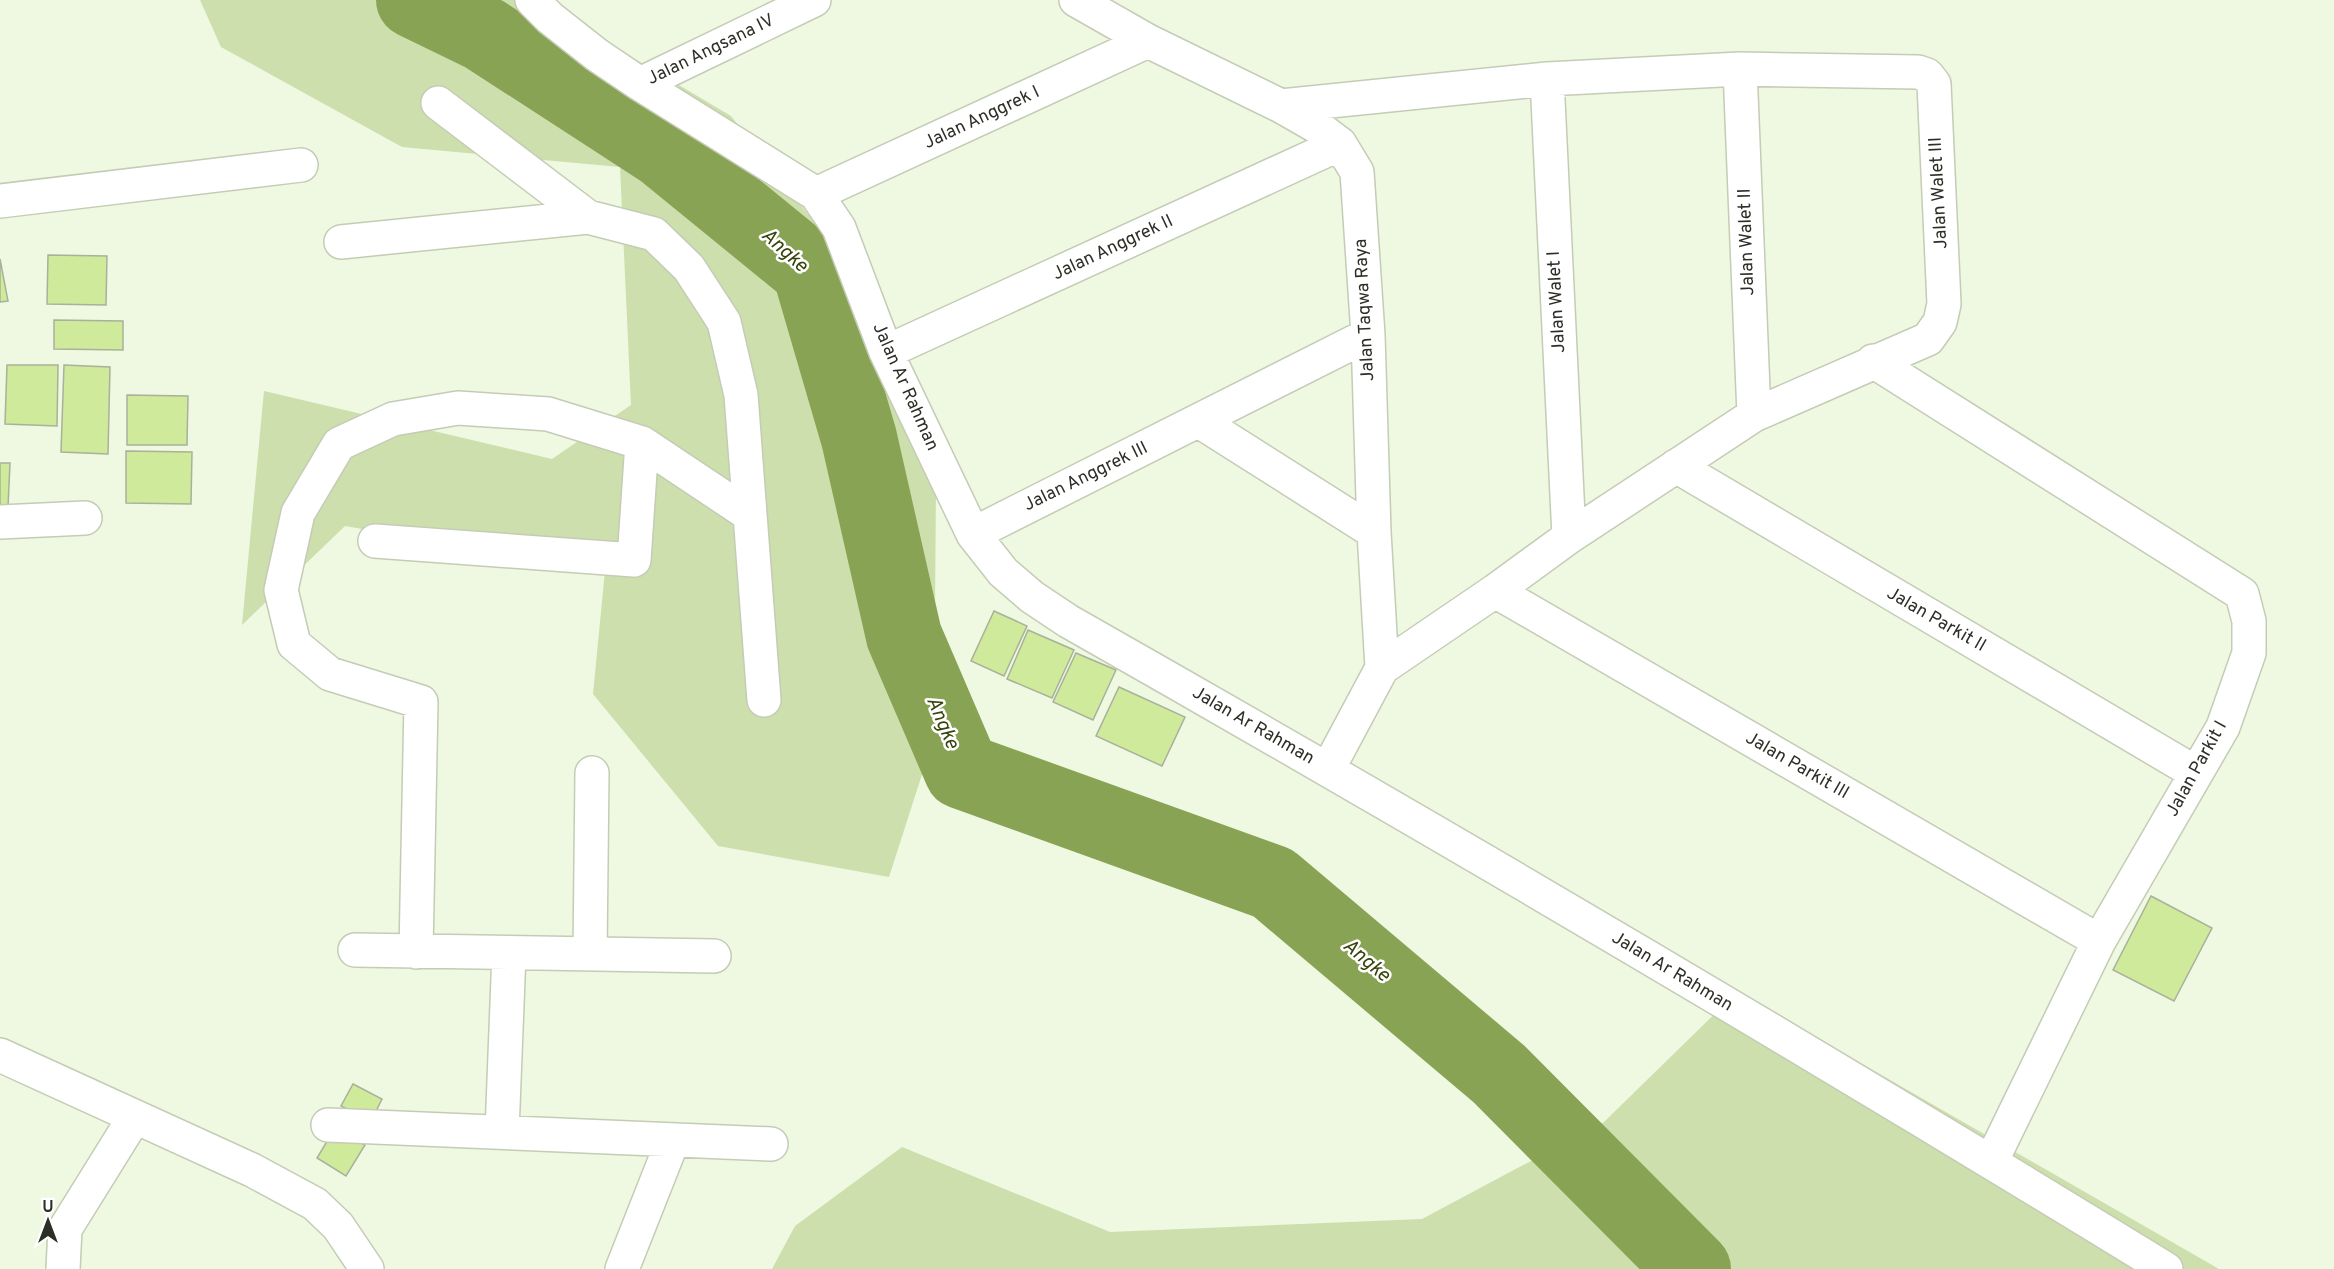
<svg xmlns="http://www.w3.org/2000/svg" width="2334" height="1269" font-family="Overpass,sans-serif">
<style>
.green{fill:#cddfac}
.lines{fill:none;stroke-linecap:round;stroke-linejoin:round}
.river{stroke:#89a355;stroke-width:76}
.building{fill:#ceea9a;stroke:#a9b19c;stroke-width:1.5}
.minor-casing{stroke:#c4ccb6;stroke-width:36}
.minor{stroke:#fff;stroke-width:33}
.labels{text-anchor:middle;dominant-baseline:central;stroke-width:5;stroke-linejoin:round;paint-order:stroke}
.street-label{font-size:18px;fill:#2c2f27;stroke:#fff}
.water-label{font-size:20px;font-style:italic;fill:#35450a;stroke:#fff}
</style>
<rect width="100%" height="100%" fill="#eff8e1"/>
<path class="green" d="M200,0H549L581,27L731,116L825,236L936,483L934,737L889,877L718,846L593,694L605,571L345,526L242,625L264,391L552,459L631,405L620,167L402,147L221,47Z
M1737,992L2219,1269H772L795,1226L902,1147L1110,1232L1422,1219L1604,1122Z"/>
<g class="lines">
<path class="river" d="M414,0L484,34L663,150L810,270L859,438L904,636L962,771L1273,883L1499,1074L1693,1269"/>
</g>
<path class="building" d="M48,255L107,256L106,305L47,304Z
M0,259L8,301L0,302Z
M54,320L123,321V350L54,349Z
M7,365H58L57,426L5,424Z
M64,365L110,367L108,454L61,452Z
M127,395L188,396L187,445H127Z
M126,451L192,452L191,504L126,503Z
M0,463H10L8,507H0Z
M994,611L1027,626L1004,676L971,661Z
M1028,630L1074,650L1052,698L1007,679Z
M1076,653L1116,670L1093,720L1053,702Z
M1119,687L1185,717L1162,766L1096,736Z
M2151,896L2212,928L2174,1001L2113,970Z
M353,1084L382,1099L371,1121L341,1106Z
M335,1128L365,1145L346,1176L317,1158Z"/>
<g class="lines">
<defs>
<path id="minor" d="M532,0L550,18L597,55L640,84L816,194L839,228L886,352L973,534L1003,572L1032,597L1068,621C1438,831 1804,1047 2166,1269
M1076,0L1148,41L1281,106L1316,126L1340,144L1357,172L1368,335L1374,532L1382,668L1328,769
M1740,69L1754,415
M1547,79L1569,537
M640,84L814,0
M438,103L588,217L654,234L689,268L724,322L741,395L764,700
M1281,106L1547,79L1740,69L1918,72L1927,75L1934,84L1944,304L1940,322L1928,339L1754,415L1569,537L1495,591L1382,668
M816,194L1148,41
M0,201L301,165
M341,242L588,217
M886,352L1340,144
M1873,361L2242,594L2249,621V653L2223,727L2099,941L1991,1162
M1199,421L1374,532
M1676,466L2196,773
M0,522L85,518
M973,534L1368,335
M375,541L634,560L642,443
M1495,591L2099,941
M355,950L714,956
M416,952L421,702L330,674L294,644L281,590L298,513L339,444L393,419L458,408L548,414L642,443L750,515
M590,954L592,773
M0,1055L252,1170L315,1204L338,1226L367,1269
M328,1125L771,1144
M502,1132L509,953
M63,1269L65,1229L134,1118
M622,1269L673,1140"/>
</defs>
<use href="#minor" class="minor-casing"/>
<use href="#minor" class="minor"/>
</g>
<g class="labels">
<g class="street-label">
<text transform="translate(711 50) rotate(-26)">Jalan Angsana IV</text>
<text transform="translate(982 118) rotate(-25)">Jalan Anggrek I</text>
<text transform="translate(1939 193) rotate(-93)">Jalan Walet III</text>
<text transform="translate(1747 242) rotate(-92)">Jalan Walet II</text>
<text transform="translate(1113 248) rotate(-25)">Jalan Anggrek II</text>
<text transform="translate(1557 302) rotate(-93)">Jalan Walet I</text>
<text transform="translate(1365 310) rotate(-93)">Jalan Taqwa Raya</text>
<text transform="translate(905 387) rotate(66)">Jalan Ar Rahman</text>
<text transform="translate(1086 477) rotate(-26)">Jalan Anggrek III</text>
<text transform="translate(1936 620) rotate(30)">Jalan Parkit II</text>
<text transform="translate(1253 726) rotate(30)">Jalan Ar Rahman</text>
<text transform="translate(1797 766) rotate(30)">Jalan Parkit III</text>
<text transform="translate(2197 769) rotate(-61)">Jalan Parkit I</text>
<text transform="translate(1672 972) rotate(31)">Jalan Ar Rahman</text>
</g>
<g class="water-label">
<text transform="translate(784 251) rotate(42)">Angke</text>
<text transform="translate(942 723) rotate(67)">Angke</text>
<text transform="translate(1366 961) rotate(40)">Angke</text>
</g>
</g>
<g transform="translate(48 1221)" stroke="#ffffff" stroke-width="4.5" paint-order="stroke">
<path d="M0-4.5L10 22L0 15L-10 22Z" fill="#2c2f27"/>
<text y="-9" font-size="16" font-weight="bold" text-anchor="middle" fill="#2c2f27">U</text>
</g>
</svg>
